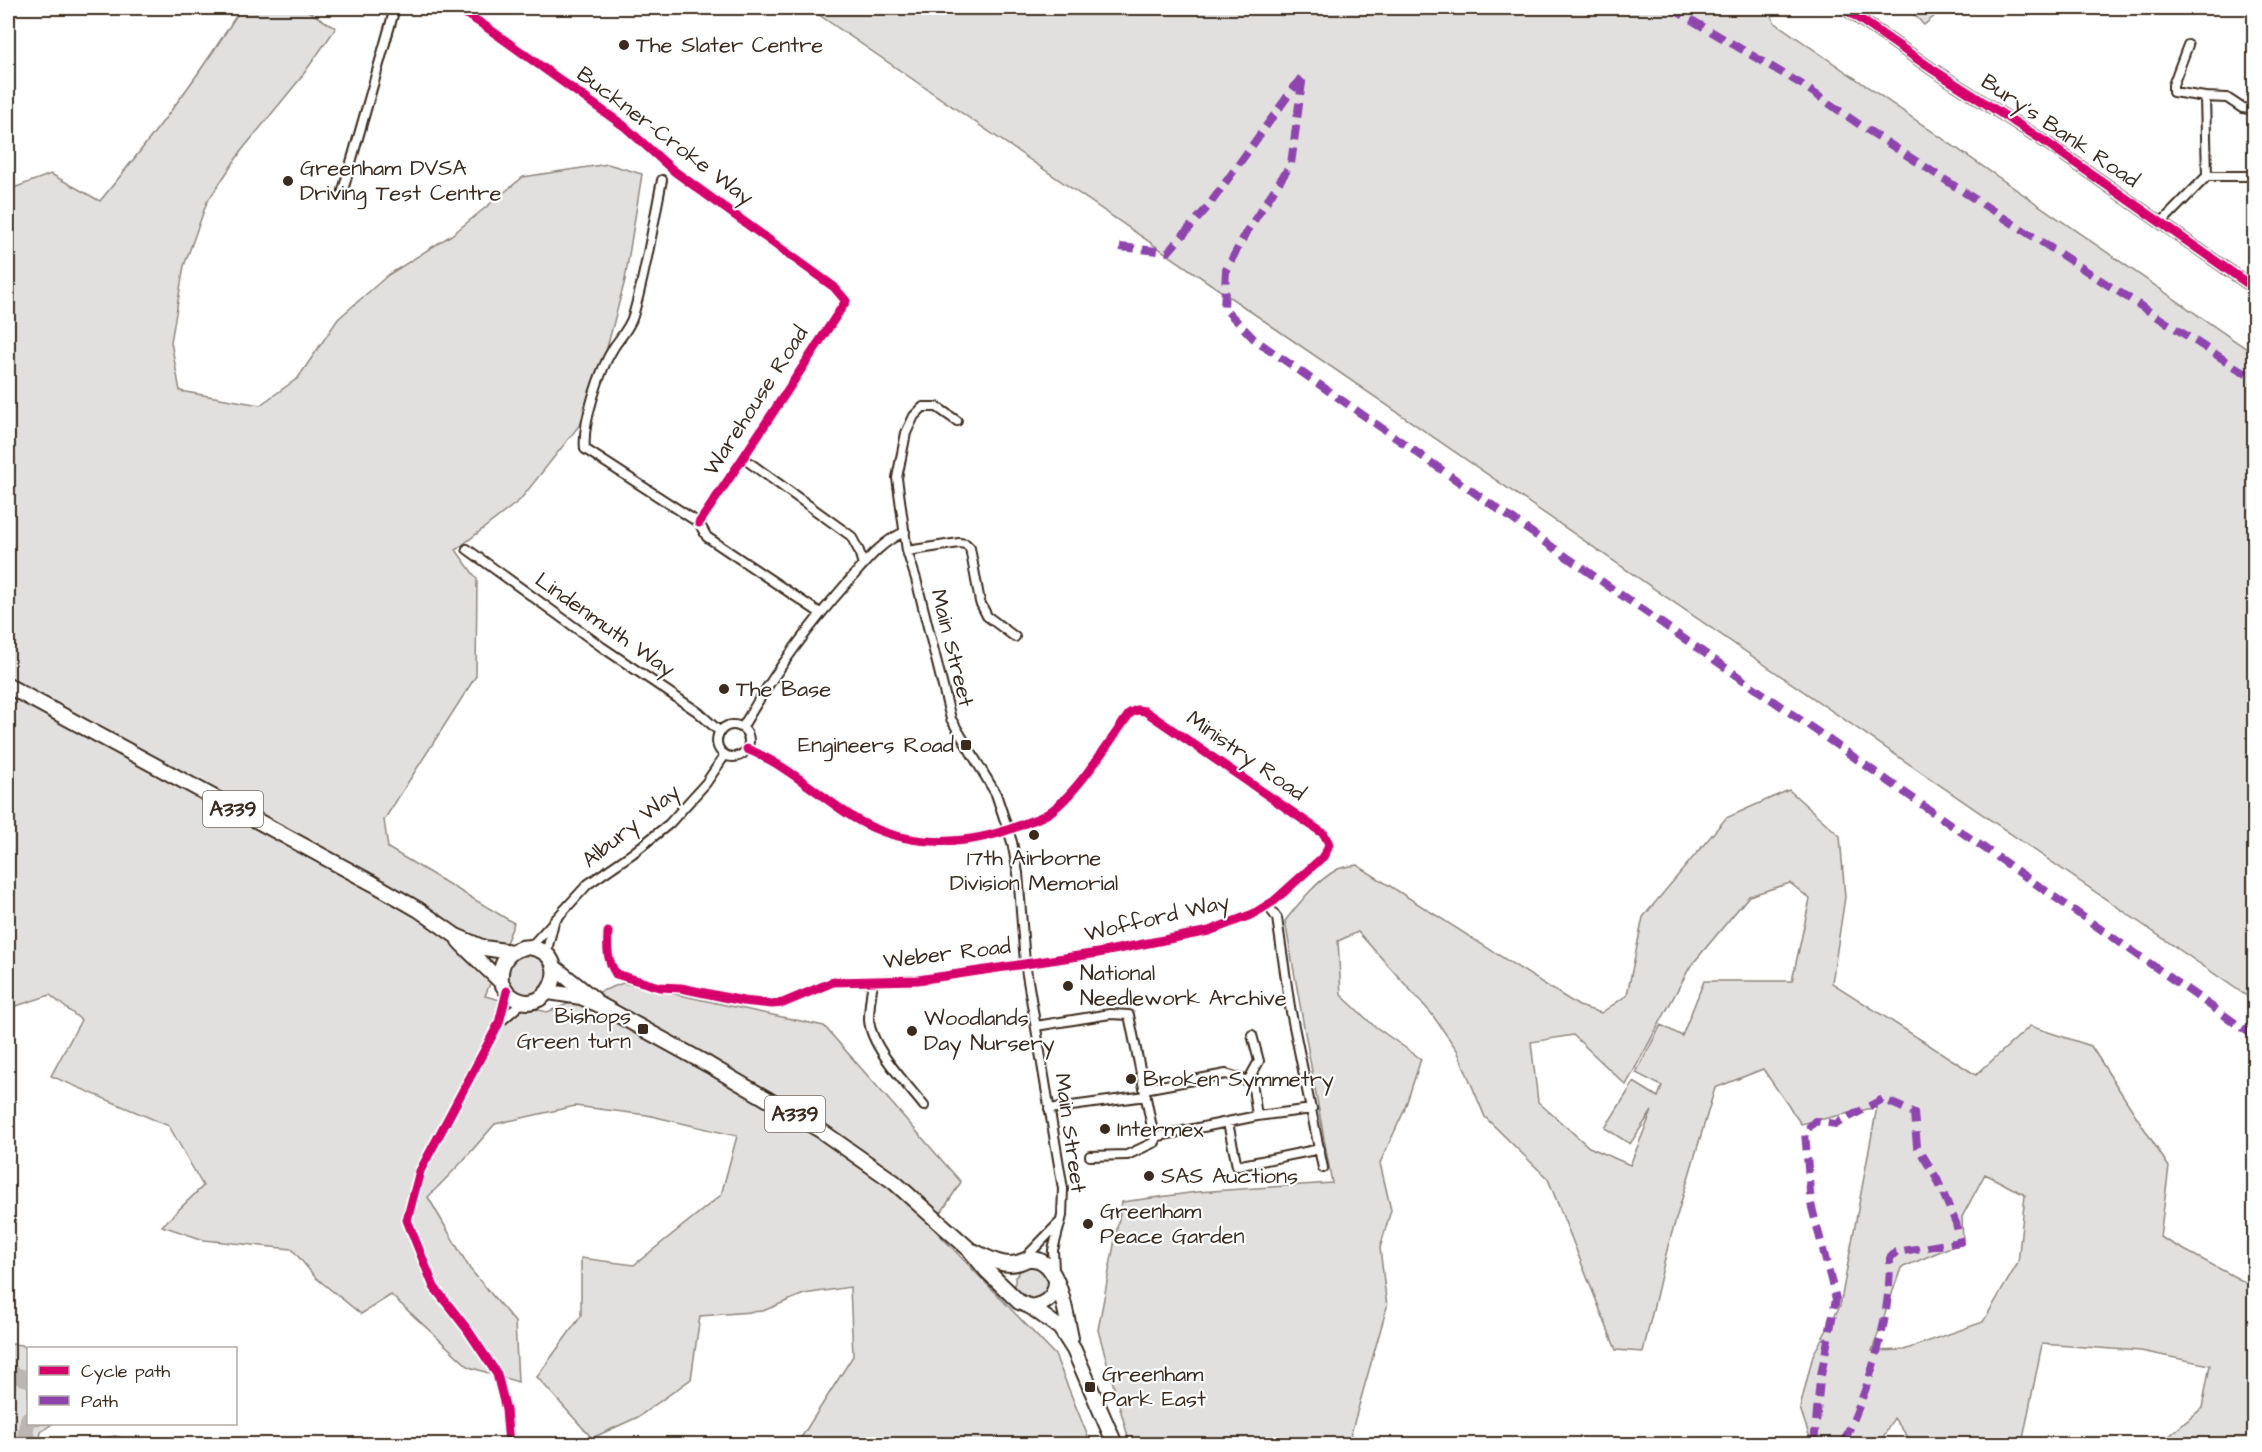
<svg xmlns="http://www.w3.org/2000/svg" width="2262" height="1452" font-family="'Architects Daughter',sans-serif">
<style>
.green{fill:#e2e0de;stroke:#8e857e;stroke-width:1.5;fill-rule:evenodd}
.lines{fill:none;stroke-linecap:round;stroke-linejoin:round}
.river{stroke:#bcb6b3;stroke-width:16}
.minor-casing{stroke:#3b2a1e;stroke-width:12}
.tertiary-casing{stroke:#3b2a1e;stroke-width:14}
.trunk-casing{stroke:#3b2a1e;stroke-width:18}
.minor{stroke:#fff;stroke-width:8}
.tertiary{stroke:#fff;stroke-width:9}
.trunk{stroke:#fff;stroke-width:14}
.quiet{stroke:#8e44ad;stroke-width:8;stroke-dasharray:15 8;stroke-linecap:butt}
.cycleway-casing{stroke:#fff;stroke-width:13}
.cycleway{stroke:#d6006c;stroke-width:9}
.poi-dot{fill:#3b2a1e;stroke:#fff;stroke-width:2}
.labels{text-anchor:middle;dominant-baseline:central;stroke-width:4.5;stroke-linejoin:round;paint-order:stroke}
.shield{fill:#fff;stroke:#766a62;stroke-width:1.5}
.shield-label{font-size:21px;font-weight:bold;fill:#3b2a1e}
.poi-label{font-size:22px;fill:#3b2a1e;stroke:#fff;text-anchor:start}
.street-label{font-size:22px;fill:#3b2a1e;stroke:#fff}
</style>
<rect width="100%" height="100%" fill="#fff"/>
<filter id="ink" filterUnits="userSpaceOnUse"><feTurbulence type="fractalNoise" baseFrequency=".0167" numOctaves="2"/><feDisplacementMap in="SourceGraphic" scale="12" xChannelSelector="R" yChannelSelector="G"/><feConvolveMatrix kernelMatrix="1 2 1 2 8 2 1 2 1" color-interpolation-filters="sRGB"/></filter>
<g filter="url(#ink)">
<path class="green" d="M241,8H303L336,28L300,79L242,150L207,202L184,266L171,342L180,391L260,405L298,378L338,319L388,275L453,234L523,177L608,164L642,174L625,280L590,412L520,500L456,550L477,579L476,676L384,820L388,848L514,923L485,996L547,1012L623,983L824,1026L961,1182L932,1227L1055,1355L1091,1444H797L853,1356L850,1287L804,1294L763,1311L700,1316L691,1379L638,1417L592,1438L537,1377L581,1316V1258L634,1265L721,1195L737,1136L647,1115L575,1106L495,1124L461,1163L428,1197L470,1269L515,1322L518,1382L469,1367L391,1295L361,1314L315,1277L292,1249L204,1240L162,1226L203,1186L169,1126L51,1076L81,1020L50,995L13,1007H8V190L51,174L100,201C151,139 199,77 241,8Z
M809,8H1768L1774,22L2254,354V1006L2251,999Z
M1908,8H1944L1924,25Z
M1789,790L1840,836L1845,897L1832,983L1976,1075L2030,1026L2091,1046L2169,1167L2160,1237L2254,1287V1444H2160L2202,1408L2210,1365L2141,1351L2042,1344L2022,1444H1913L1894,1418L1879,1444H1812L1800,1408L1813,1355L1840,1306L1877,1107L1801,1124L1763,1069L1715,1088L1668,1246L1643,1352L1616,1350L1548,1179L1485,1117L1457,1050L1431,1013L1358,932L1338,941L1341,995L1373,1025L1421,1059L1404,1111L1380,1163L1391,1210L1380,1248L1387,1307L1348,1444H1130L1098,1330L1122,1202L1197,1192L1332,1183L1285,921C1300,902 1316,881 1338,869C1343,867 1351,866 1357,865L1579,1006L1601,1013L1627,995L1643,917L1726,818ZM1790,883L1810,899L1792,981H1704L1682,1036L1661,1025L1636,1073L1662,1086L1658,1097L1634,1082L1605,1128L1630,1144L1652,1111L1630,1165L1589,1147L1538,1102L1531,1042L1573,1035L1626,1085L1690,967L1749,896ZM1985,1174L2025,1195L2018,1263L1983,1322L1904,1350L1872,1351L1901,1268L1948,1248L1963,1244L1962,1217Z
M506 974a21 21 0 1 1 42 0a21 21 0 1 1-42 0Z
M1037,1265L1051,1278L1048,1295L1028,1302L1015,1291V1278L1024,1266Z
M12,1344L22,1345L28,1350V1424H52L41,1432L40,1438L44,1444H8V1346Z
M115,1436L142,1444H92L104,1438Z"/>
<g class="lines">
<path class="river" d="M8,1373L28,1379
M28,1419L25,1434L32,1444"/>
<defs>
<path id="minor" d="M457,8L485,26L624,126L674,171L834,287L846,301L743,458L699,523
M2188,45L2173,85V92L2205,97
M2207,176H2254
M662,180C653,225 646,272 633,316C630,327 620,338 614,347C600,369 582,423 585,449L699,523L707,537L820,613
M342,194L395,8
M2161,223L2207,176L2205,97L2227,98L2242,108L2250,109L2254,104
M957,421L937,407H923L914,416L906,433L897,478L907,551L916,579L951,719L996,794L1012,842L1018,873L1025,963L1063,1189L1062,1216L1053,1250L1054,1270
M743,458L851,536L859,551L863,565
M467,549L602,647L698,712L720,732
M907,551L959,543L966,544L970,548L980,602L987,616L1015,637
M717 741a16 16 0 1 1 32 0a16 16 0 1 1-32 0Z
M742,728C772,676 807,628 847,583C864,564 881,541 905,532
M1268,906L1277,918L1290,1007L1323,1168
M608,932C607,949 607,960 616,974L659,987L681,988L743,1001L772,1004L783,1003L833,982L918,980L1098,953L1209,931L1253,914L1274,901L1325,855L1329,844L1324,834L1145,711L1137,710L1130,713C1109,742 1077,793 1050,812C1042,818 1030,821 1021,825C967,847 906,849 854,818C819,796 786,764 747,749
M527,946L535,942L588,884L633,853L669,824L706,783L725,755
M546,954L554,922
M873,982C871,994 869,1007 869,1020C871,1048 907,1084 924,1106
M507,991L499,1023L420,1171L407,1220L434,1287L467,1329L497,1374L506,1410L509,1444
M499,1023L524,1001
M1036,1026L1110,1014L1129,1015L1154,1137L1257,1116L1312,1109
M1248,1081L1259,1061L1252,1035
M1144,1089L1226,1074L1248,1081L1253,1088L1257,1116
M1049,1109L1146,1096
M1228,1123L1237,1166L1320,1149
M1090,1156L1127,1155L1155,1142L1154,1137
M1025,1258L1058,1224"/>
<path id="tertiary" d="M1844,8L1932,69L2044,141L2254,288"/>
<path id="trunk" d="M8,686L374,884L419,910L456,936L484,948L512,952
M459,941C472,955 486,967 499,980C504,985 505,991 510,995C545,1023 577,958 533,948C526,946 518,948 511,953C502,960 500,971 501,982
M554,967L594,999
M549,992L581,997L602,1006L709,1065L820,1130L894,1182L969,1249L987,1271L1019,1302L1031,1307L1060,1328L1074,1350L1115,1444
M973,1251C986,1257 1002,1267 1017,1263C1022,1262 1026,1259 1030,1259C1060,1256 1066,1317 1071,1338
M1031,1307C1047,1304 1056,1296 1056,1280"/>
</defs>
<use href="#minor" class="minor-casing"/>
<use href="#tertiary" class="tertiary-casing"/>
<use href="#trunk" class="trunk-casing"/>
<use href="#minor" class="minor"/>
<use href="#tertiary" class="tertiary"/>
<use href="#trunk" class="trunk"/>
<path class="quiet" d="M1671,8L1801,84L1860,125L2254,379
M1120,247L1168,252L1207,208L1303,75L1291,164L1246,233L1226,270L1224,308L1254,339L2254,1036
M1814,1444L1820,1380L1836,1299L1811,1204L1805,1132L1815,1121L1836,1124L1883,1099L1914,1113L1917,1146L1937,1179L1956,1223L1960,1242L1896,1252L1890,1258C1890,1325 1870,1384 1843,1444"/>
<defs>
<path id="cycleway" d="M457,8L485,26L624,126L674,171L834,287L846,301L743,458L699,523
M1844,8L1932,69L2044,141L2254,288
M608,932C607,949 607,960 616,974L659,987L681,988L743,1001L772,1004L783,1003L833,982L918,980L1098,953L1209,931L1253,914L1274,901L1325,855L1329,844L1324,834L1145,711L1137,710L1130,713C1109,742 1077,793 1050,812C1042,818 1030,821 1021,825C967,847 906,849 854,818C819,796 786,764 747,749
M507,991L499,1023L420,1171L407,1220L434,1287L467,1329L497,1374L506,1410L509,1444"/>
</defs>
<use href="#cycleway" class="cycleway-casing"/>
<use href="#cycleway" class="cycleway"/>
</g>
</g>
<g class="poi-dot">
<circle cx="624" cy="45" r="6"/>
<circle cx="288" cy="181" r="6"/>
<circle cx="724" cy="689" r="6"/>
<rect x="960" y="739" width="12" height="12" rx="3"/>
<circle cx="1034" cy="835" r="6"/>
<circle cx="1068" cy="986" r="6"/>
<rect x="637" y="1023" width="12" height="12" rx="3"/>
<circle cx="912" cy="1031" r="6"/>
<circle cx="1131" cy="1079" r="6"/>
<circle cx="1105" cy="1129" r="6"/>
<circle cx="1149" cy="1176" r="6"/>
<circle cx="1088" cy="1224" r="6"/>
<rect x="1084" y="1381" width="12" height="12" rx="3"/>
</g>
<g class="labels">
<g class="shield">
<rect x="203" y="791" width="60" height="36" rx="4.5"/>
<rect x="765" y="1096" width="60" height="36" rx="4.5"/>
</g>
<g class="shield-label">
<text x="233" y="809">A339</text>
<text x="795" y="1114">A339</text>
</g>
<g class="poi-label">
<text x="636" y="45">The Slater Centre</text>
<text x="300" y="168">Greenham DVSA<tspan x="300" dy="25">Driving Test Centre</tspan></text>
<text x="736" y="689">The Base</text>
<text x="954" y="745" text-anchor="end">Engineers Road</text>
<text x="1034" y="858" text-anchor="middle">17th Airborne<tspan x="1034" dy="25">Division Memorial</tspan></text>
<text x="1080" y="973">National<tspan x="1080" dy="25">Needlework Archive</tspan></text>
<text x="631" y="1016" text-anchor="end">Bishops<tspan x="631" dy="25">Green turn</tspan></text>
<text x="924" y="1018">Woodlands<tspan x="924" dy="25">Day Nursery</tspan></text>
<text x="1143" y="1079">Broken Symmetry</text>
<text x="1117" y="1129">Intermex</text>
<text x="1161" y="1176">SAS Auctions</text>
<text x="1100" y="1211">Greenham<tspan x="1100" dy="25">Peace Garden</tspan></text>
<text x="1102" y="1374">Greenham<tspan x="1102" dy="25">Park East</tspan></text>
</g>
<g class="street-label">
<text transform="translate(2060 131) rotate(34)">Bury's Bank Road</text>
<text transform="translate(665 136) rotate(37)">Buckner-Croke Way</text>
<text transform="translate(756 401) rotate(-57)">Warehouse Road</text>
<text transform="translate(605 625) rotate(35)">Lindenmuth Way</text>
<text transform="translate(952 648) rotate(76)">Main Street</text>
<text transform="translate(1246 756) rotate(35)">Ministry Road</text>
<text transform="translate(631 826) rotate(-39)">Albury Way</text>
<text transform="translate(1157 918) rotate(-13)">Wofford Way</text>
<text transform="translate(947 954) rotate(-7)">Weber Road</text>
<text transform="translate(1070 1133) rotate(82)">Main Street</text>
</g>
</g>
<rect width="2262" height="1452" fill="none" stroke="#fff" stroke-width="30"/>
<rect x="15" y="15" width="2232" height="1422" fill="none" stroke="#3b2a1e" stroke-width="2" filter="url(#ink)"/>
<rect x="27" y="1347" width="210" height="78" fill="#ffffff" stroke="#b1aaa5" stroke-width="1.5"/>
<rect x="39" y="1366" width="30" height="9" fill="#d6006c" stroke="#b1aaa5" stroke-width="1.5"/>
<text x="81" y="1377" font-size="18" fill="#3b2a1e">Cycle path</text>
<rect x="39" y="1396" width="30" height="9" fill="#8e44ad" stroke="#b1aaa5" stroke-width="1.5"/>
<text x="81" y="1407" font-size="18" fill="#3b2a1e">Path</text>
</svg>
